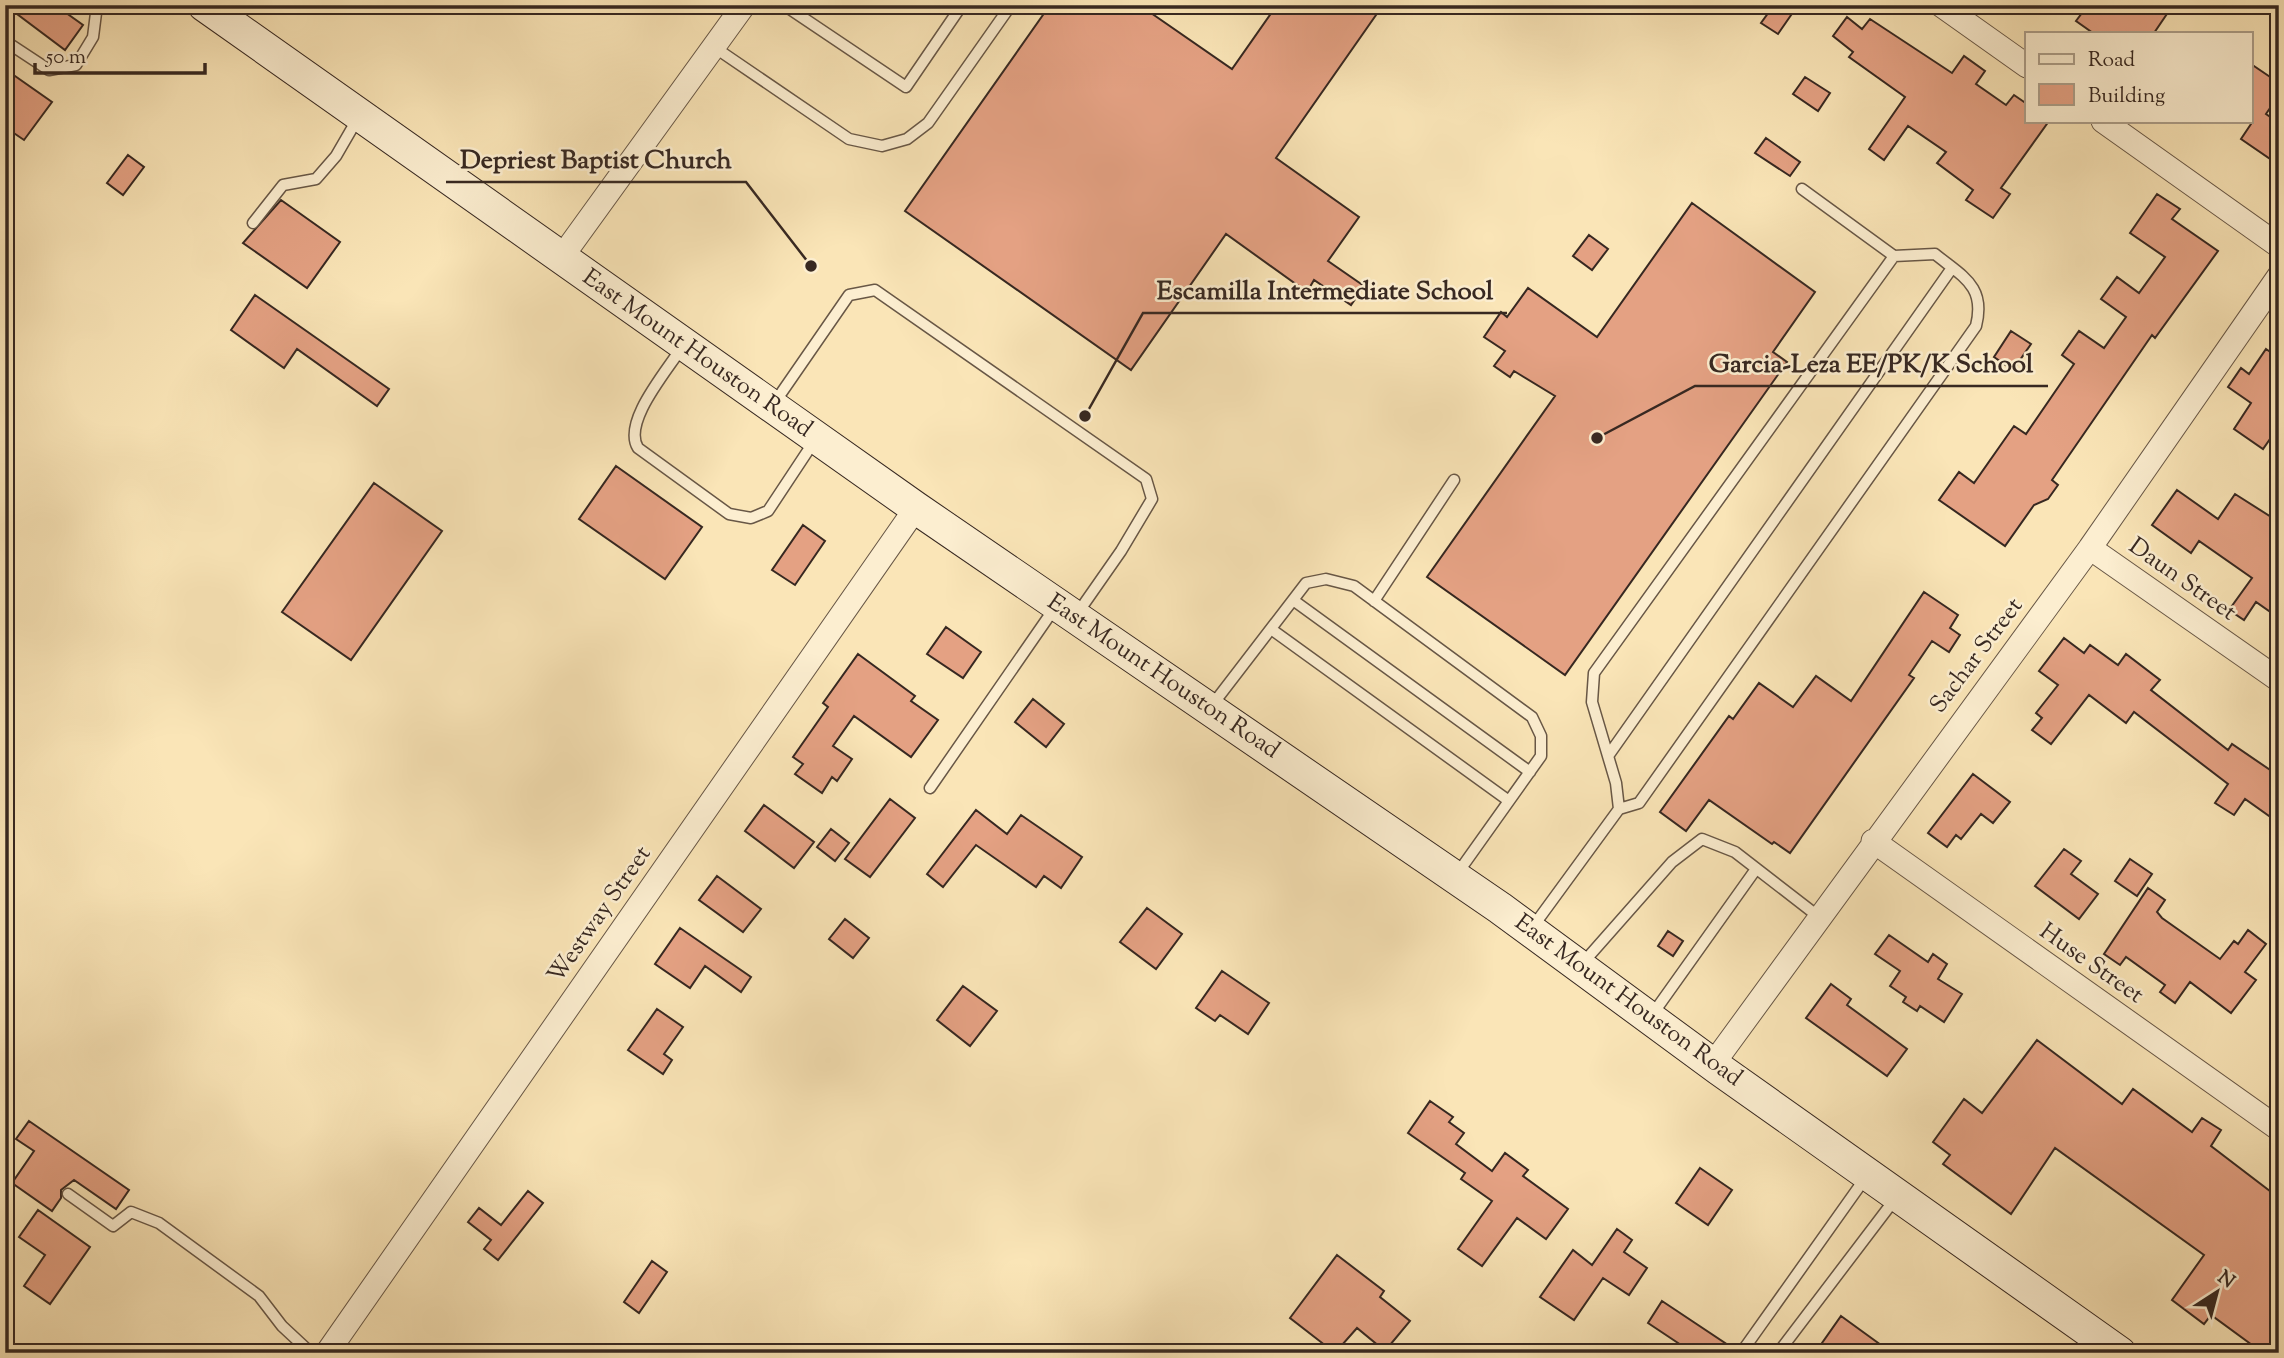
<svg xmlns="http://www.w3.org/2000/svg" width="2284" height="1358" font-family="'Sorts Mill Goudy',serif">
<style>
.building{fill:#e4a183;stroke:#372821;stroke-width:2}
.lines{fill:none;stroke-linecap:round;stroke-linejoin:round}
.service-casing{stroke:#685746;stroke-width:13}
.minor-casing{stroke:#685746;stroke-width:25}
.secondary-casing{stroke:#372821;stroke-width:34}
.service{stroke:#fceed0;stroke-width:10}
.minor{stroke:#fceed0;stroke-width:23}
.secondary{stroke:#fceed0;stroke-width:32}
.labels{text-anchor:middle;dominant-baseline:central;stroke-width:5;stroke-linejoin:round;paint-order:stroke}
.street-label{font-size:24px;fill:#372821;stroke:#fceed0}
.leader{fill:none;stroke:#372821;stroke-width:2.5}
.callout-dot{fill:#372821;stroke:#fceed0;stroke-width:2.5}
.callout-label{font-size:26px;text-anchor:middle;font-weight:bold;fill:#372821;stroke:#fceed0;stroke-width:5;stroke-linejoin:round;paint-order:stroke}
</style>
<rect width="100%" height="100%" fill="#fae5b7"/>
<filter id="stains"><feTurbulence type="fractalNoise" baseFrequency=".00286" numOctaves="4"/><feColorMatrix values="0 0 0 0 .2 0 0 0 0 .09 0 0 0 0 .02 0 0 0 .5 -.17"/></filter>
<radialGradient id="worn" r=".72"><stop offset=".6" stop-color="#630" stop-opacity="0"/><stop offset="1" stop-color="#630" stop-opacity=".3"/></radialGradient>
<path class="building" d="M5,5H55L83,25L65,50Z
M1050,5H1156L1151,13L1232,69L1277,5H1383L1276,158L1359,217L1328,261L1364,286L1351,305L1314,280L1307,292L1226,234L1131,370L905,211Z
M1774,5H1798L1778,34L1761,23Z
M2088,5H2173L2154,33H2093L2076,21Z
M1847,17L1862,29L1870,19L1952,73L1964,56L1985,71L1976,84L2006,105L2014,95L2027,104V121H2049L2001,188L2010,194L1993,218L1966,200L1973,190L1937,163L1946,152L1908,126L1884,160L1869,149L1905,97L1849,57L1853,52L1833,36Z
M2251,64L2279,83V95L2266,114L2279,123V165L2241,139L2251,124Z
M5,69L52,102L24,140L5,127Z
M1805,77L1830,93L1818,111L1793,94Z
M1766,138L1800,162L1790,176L1755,153Z
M128,155L144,167L123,195L107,183Z
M2157,194L2180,209L2172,219L2218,251L2155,338L2152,335L2052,480L2058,485L2048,499L2034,505L2005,546L1939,500L1959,472L1974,483L2014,426L2026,434L2074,364L2062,355L2079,331L2104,348L2126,317L2101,299L2117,277L2139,293L2165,257L2130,233Z
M281,200L340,242L307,288L243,243Z
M1692,203L1815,292L1773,352L1787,362L1565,675L1427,577L1555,396L1514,371L1510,377L1494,366L1505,351L1484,337L1501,312L1507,317L1528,288L1597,337Z
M1589,235L1608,249L1592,270L1573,256Z
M255,295L389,389L377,406L297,349L284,368L231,330Z
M2011,331L2031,344L2013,370L1994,357Z
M2266,349L2279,358V426L2263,449L2234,429L2251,403L2228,387L2241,368L2249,374Z
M616,466L702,527L665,579L579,519Z
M374,483L442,531L351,660L282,612Z
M2177,490L2218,519L2235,494L2279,522V618L2256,602L2244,620L2229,610L2252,578L2199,541L2191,553L2152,525Z
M803,525L825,541L795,585L772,570Z
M1924,592L1958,615L1950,628L1960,635L1949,652L1932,641L1909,675L1914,678L1790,853L1774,842L1772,844L1709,800L1686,831L1660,812L1729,716L1733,719L1759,683L1793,707L1816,676L1851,701Z
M946,627L981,652L963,678L927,654Z
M2064,638L2084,653L2090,645L2118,665L2126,654L2160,680L2151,690L2228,750L2232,744L2279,776V823L2245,799L2234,815L2215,803L2228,784L2134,712L2126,723L2089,695L2051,744L2032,730L2042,718L2036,713L2058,685L2039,671Z
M858,654L915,696L911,701L938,720L911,757L854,716L833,746L852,759L837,781L832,777L822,793L795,774L803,764L793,757L828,707L823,703Z
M1033,699L1064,724L1046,747L1015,722Z
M1973,774L2010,802L1993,823L1981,814L1961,839L1956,835L1947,847L1928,833Z
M890,799L915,818L870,877L845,859Z
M764,805L814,842L794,868L745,831Z
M976,810L1007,834L1021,815L1082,857L1061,888L1044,876L1036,887L976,845L943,887L927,874Z
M831,829L849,843L835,861L817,847Z
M2064,849L2081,861L2071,874L2098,894L2079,919L2035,886Z
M2130,859L2152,874L2137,896L2115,881Z
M717,876L761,909L743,932L699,900Z
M2148,888L2165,900L2157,912L2162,918L2220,959L2234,941L2238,944L2248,930L2266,944L2245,972L2256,980L2231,1013L2190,982L2175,1003L2160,992L2165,985L2126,957L2120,965L2104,954Z
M1147,908L1182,934L1156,969L1120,942Z
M845,919L869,938L853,958L829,939Z
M680,928L751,977L741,992L705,966L690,988L655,964Z
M1668,931L1683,941L1673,956L1658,946Z
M1889,935L1928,962L1933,954L1947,964L1938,979L1962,994L1944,1022L1920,1006L1917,1011L1903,1002L1906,997L1890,986L1900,971L1875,954Z
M1222,971L1269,1003L1248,1034L1220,1015L1215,1021L1196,1008Z
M1831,984L1851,999L1847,1005L1907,1049L1887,1076L1806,1018Z
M963,986L997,1011L970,1046L937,1020Z
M657,1009L683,1027L664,1054L672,1060L663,1074L628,1050Z
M2037,1040L2122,1104L2133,1089L2192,1132L2202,1118L2221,1130L2211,1146L2279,1198V1353H2263L2211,1315L2204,1324L2172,1300L2204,1255L2055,1148L2011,1214L1943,1164L1950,1155L1933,1142L1964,1099L1982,1113Z
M1430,1101L1453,1117L1449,1122L1464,1133L1456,1144L1492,1171L1505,1153L1528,1170L1523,1176L1568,1209L1546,1239L1517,1218L1482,1266L1458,1249L1492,1201L1461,1179L1465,1173L1408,1133Z
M29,1121L129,1190L116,1209L74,1180L61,1190V1198L52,1211L12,1183L34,1151L16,1139Z
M1700,1168L1732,1190L1708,1225L1676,1203Z
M528,1191L543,1203L498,1260L484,1249L491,1240L468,1222L479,1208L501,1225Z
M38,1210L90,1247L50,1304L24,1286L45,1255L19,1237Z
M1617,1229L1632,1240L1624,1252L1647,1268L1629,1295L1603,1278L1574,1320L1540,1297L1573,1250L1592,1265Z
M1337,1255L1384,1291L1380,1297L1410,1321L1385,1351L1357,1328L1335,1353L1290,1318Z
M652,1261L667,1272L639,1313L624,1302Z
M1662,1301L1734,1349L1733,1353H1676L1681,1345L1648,1323Z
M1841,1316L1892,1353H1815Z"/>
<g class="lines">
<defs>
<path id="service" d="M784,5L906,87L962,5
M5,41L49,70L76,65L93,37L97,5
M714,47L849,139L882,146L907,139L928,123L1011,5
M1802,189L1894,256
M253,223L283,185L316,179L336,156L358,118
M682,347C667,371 622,422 638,448L729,514L751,518L768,511L815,440
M773,405L849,295L875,290L1146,479L1152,499L1121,551L1077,614
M1293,600L1530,772
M1374,601L1454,480
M1271,629L1509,801
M1210,708L1306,583L1326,579L1354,586L1532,717L1541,736V756L1457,874
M1608,756L1952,268
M930,788L1056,606
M1532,928L1619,809L1639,803L1976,326C1986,286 1963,277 1935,254L1894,256L1594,673L1592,702L1616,783L1619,809
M1582,964L1672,862L1702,839L1735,852L1819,917
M1652,1015L1756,869
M68,1194L113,1226L131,1212L159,1223L259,1296L282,1326L311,1353
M1741,1353L1866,1177
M1778,1353L1895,1199"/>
<path id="minor" d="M1941,5L2027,66
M2103,121L2279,246
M561,258L744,5
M2090,548L2279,680
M1873,841L2279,1129
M1713,1064L2090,548L2279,276
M327,1353L916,508"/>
<path id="secondary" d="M204,5L916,508L1500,908L1719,1069L2120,1353"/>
</defs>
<use href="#service" class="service-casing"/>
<use href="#minor" class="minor-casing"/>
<use href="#secondary" class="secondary-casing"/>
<use href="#service" class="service"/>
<use href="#minor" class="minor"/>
<use href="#secondary" class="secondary"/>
</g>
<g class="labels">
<g class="street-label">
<text transform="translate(697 354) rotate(35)">East Mount Houston Road</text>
<text transform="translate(2182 580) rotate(35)">Daun Street</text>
<text transform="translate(1977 656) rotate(-53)">Sachar Street</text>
<text transform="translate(1163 677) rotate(34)">East Mount Houston Road</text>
<text transform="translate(600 915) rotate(-55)">Westway Street</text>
<text transform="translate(2091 964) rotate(35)">Huse Street</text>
<text transform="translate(1628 1001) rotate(36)">East Mount Houston Road</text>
</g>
</g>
<path class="leader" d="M811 266L746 182H446M1085 416L1143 313H1507M1597 438L1695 386H2048"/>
<g class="callout-dot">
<circle cx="811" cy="266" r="7"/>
<circle cx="1085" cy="416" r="7"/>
<circle cx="1597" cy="438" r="7"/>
</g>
<g class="callout-label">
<text x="596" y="168">Depriest Baptist Church</text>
<text x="1325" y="299">Escamilla Intermediate School</text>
<text x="1871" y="372">Garcia-Leza EE/PK/K School</text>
</g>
<rect width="2284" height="1358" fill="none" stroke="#fae5b7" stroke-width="28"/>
<rect x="7" y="7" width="2270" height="1344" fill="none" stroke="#372821" stroke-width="3.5"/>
<rect x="14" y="14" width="2256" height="1330" fill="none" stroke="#372821" stroke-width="2"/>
<rect x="2025" y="32" width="228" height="91" fill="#fceed0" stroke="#ad9f8a" stroke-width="2"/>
<rect x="2039" y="54" width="35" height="10" fill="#fceed0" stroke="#ad9f8a" stroke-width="2"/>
<text x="2088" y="66" font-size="21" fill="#372821">Road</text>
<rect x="2039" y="84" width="35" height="21" fill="#e4a183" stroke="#ad9f8a" stroke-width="2"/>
<text x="2088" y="102" font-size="21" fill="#372821">Building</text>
<g transform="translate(2217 1292) rotate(36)" stroke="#fceed0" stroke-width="5" paint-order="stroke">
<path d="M0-5L12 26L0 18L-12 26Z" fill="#372821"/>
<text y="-10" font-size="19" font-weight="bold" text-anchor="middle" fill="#372821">N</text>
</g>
<path d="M35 63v10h170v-10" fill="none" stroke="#372821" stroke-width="3.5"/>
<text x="46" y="63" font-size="21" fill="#372821" stroke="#fceed0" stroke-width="5" paint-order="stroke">50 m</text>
<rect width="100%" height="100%" filter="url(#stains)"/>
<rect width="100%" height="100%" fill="url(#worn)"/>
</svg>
